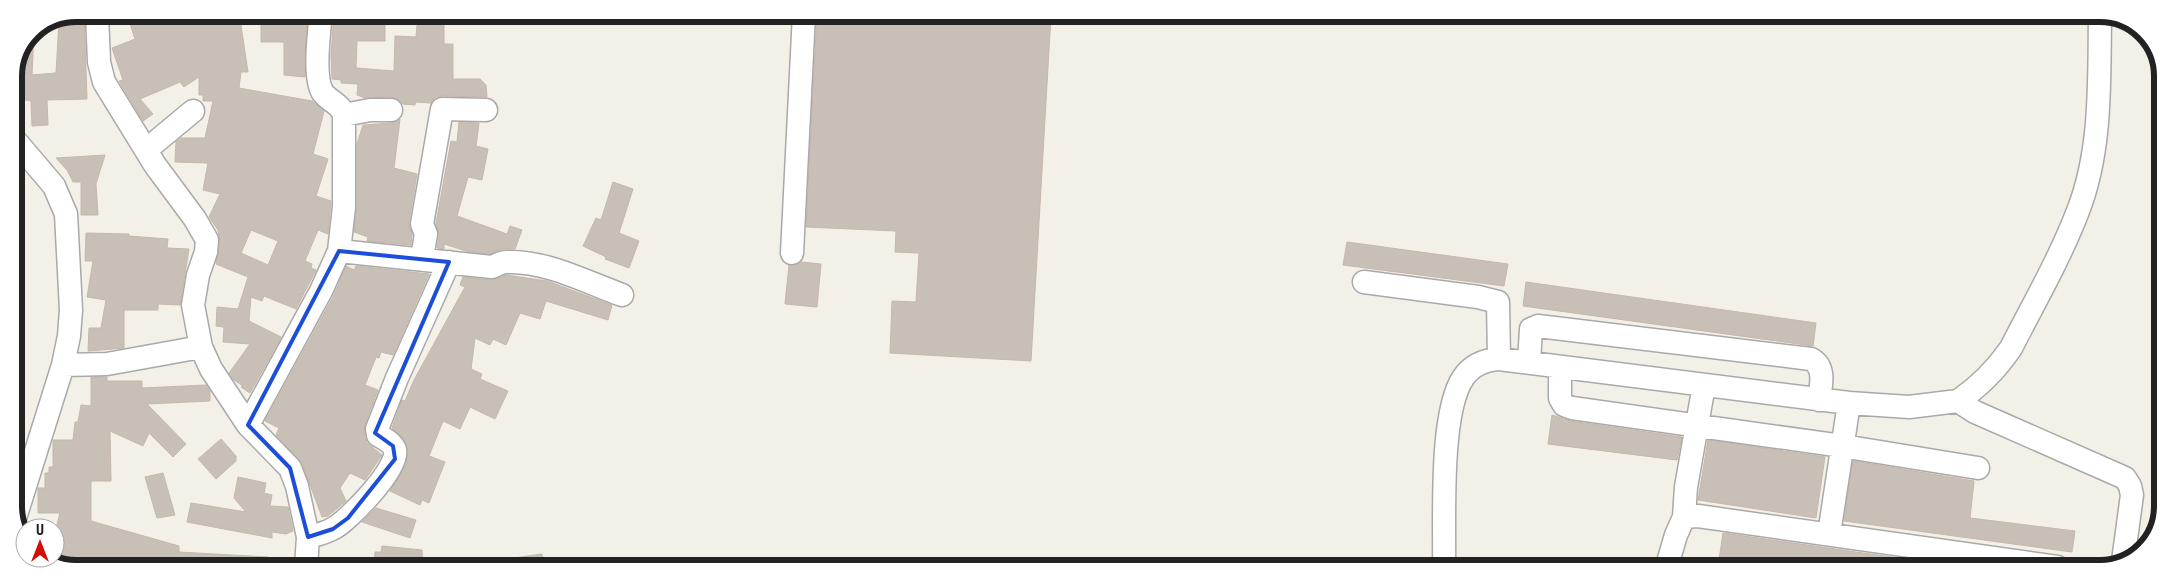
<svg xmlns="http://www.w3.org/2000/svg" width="2176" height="583" font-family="'Roboto Condensed',sans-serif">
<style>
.building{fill:#c8c0b7;stroke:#c6b7a9;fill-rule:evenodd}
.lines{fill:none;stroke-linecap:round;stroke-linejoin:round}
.minor-casing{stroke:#a9a9a9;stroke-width:25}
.minor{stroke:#fff;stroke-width:22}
.marked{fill:none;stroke:#1d4ed8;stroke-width:4;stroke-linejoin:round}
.rim{fill:none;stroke:#222;stroke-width:6}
</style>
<rect width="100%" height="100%" fill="#f3f0e8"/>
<path class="building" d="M76,14H84L87,99L47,100L48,125L32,126L31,101L14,98V76L34,31L32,75L56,73L59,21Z
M140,14H186L240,19L248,72H241L239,88L312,101L324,111L313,154L328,159L316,196L331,201L328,234L318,230L305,261L312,264L311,268L316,270L296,309L264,296L262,301L251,297L249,321L281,337L250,393L241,387L243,386L234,380L229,373L250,344L223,342L224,327L216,326L217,307L238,309L248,277L216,264L220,241L218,230L209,217L220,194L203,190L208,163L175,162L176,142L181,138H205L213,101H203V95H199V77L184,87L180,82L140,99L153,114L143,121L119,81L123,80L112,48L135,39L128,18ZM251,230L278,241L268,265L241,253Z
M261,14H281V22H307L305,77L284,75V42H261Z
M334,14H385V41H357L356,68L394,71L395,36L416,37L418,14H444V44H453V79H480L486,85L487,97L442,96L436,97L430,103L416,102L415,105L403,104L398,99L391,97L365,98L357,95L358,84L341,83V80L332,79L331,55Z
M817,14L1051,15L1031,361L890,353L892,301L916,302L919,253L895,252L896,231L806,227Z
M400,119L394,168L417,174L409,222L412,235L411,245L367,241L368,237L354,232L357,207V144L363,125L391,123Z
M459,122L479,123L476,146L488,149L482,180L468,177L457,216L507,234L510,226L522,230L515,249H502L490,254L466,251L444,244V249L437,248L439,236L436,223L451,141L457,142Z
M105,155L96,184L98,215H81V182H73L67,170L56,158Z
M613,182L633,189L619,233L639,241L629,268L605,259L606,257L583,246L596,218L601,220Z
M86,233L129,234V236L168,239L167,248L189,249L180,305L158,304V310H124V348L88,351L89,328H101L106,300L87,297L93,261H85Z
M1347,242L1508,264L1504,286L1343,265Z
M801,262L821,264L817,307L785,304L789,265Z
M346,266L354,270L356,266L429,274L393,355L381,352L379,358L376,357L365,385L378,390L365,424V437L367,443L382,455L365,480L350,473L340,488L346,501L328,516L322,517L302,463L276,435L279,428L265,421L333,297Z
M506,275L547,281L612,305L608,320L546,301L540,319L520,313L506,345L493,339L490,345L475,338L471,369L482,374L480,379L508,391L495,419L470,407L460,429L443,421L429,456L445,462L429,503L422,500L420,505L390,491L406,463L408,451L403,438L392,428L402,400L405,401L414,380L465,287L460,285L463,277L491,280Z
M1526,282L1816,323L1813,346L1523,306Z
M91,377H107V381H142V388L206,385L210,391V401L147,404L186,444L173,457L149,433L143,446L110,431L111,481H91V521L179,546V552L268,557V567H60L55,564V532L60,513H38V488H45V473H49V467H53V440H73L75,422H78L81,405L91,406Z
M1552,415L1570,421L1682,437L1677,460L1548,444Z
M221,439L236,456V461L216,479L198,459Z
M1708,440L1825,457L1816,518L1698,500Z
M1853,461L1974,481L1970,518L2075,531L2072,552L1844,521Z
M163,473L175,515L157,518L145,477Z
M238,477L266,483L264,493L272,495L270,506L288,507L293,531L286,534L272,532V538L187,522L191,503L246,512L234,498Z
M376,508L416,520L410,538L362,522Z
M1723,533L1919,561L1918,569H1785L1719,560Z
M382,546L422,550L423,568H374L375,552H381Z
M542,554L544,568H500V560Z"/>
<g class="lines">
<defs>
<path id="minor" d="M97,14L99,62L104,82L155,165L195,219L207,240L206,252L198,275L193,305L201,347L211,369L248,425L290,468L297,486L308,537L306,567
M321,14C319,32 313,78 323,93C329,101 341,104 344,115V207L339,251
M344,115L370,110H391
M14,139L54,186L66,214L71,310L69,336L63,365L16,515
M146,150L193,111
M792,253L804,14
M422,258L426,234L422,224L442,109L486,110
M1364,282L1478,297L1498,302L1499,359
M1529,362L1531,329L1538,326L1811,359C1826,367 1821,385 1819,400
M63,365L107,364L201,347
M1560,367V398L1564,405L1572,408L1842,446L1978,468
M1958,401C1980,386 1996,370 2011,348C2034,303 2060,258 2078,211C2102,150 2099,81 2100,16
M248,425L321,291L339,251L492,267C497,265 501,262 506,262C545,260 586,282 622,295
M1684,517L1686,487L1704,385
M1829,534L1849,403
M308,537C317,535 326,533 334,528C349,520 400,467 395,450C393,443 384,439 378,435L377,429L397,378L449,262
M1444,569C1445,523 1439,414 1463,378C1471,366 1484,360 1499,359L1849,403L1909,407L1958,401L1975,412L2125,478L2130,486L2132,495L2123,561
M1666,569L1676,535L1684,517L1698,516L2057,567"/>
</defs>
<use href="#minor" class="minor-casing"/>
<use href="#minor" class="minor"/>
</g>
<path class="marked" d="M339,251L449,262L375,433L393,446L395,459L348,518L333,529L308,537L290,468L248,425Z"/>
<path d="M0 0H2176V583H0ZM76 22H2100A54 54 0 0 1 2154 76V506A54 54 0 0 1 2100 560H76A54 54 0 0 1 22 506V76A54 54 0 0 1 76 22Z" fill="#fff" fill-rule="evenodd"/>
<path class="rim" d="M76 22H2100A54 54 0 0 1 2154 76V506A54 54 0 0 1 2100 560H76A54 54 0 0 1 22 506V76A54 54 0 0 1 76 22Z"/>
<g transform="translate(40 543)"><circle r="24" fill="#ffffff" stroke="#a7a7a7"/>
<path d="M0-4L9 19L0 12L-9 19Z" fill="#d40d00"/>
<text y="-8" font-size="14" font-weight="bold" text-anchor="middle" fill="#222222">U</text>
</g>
</svg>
